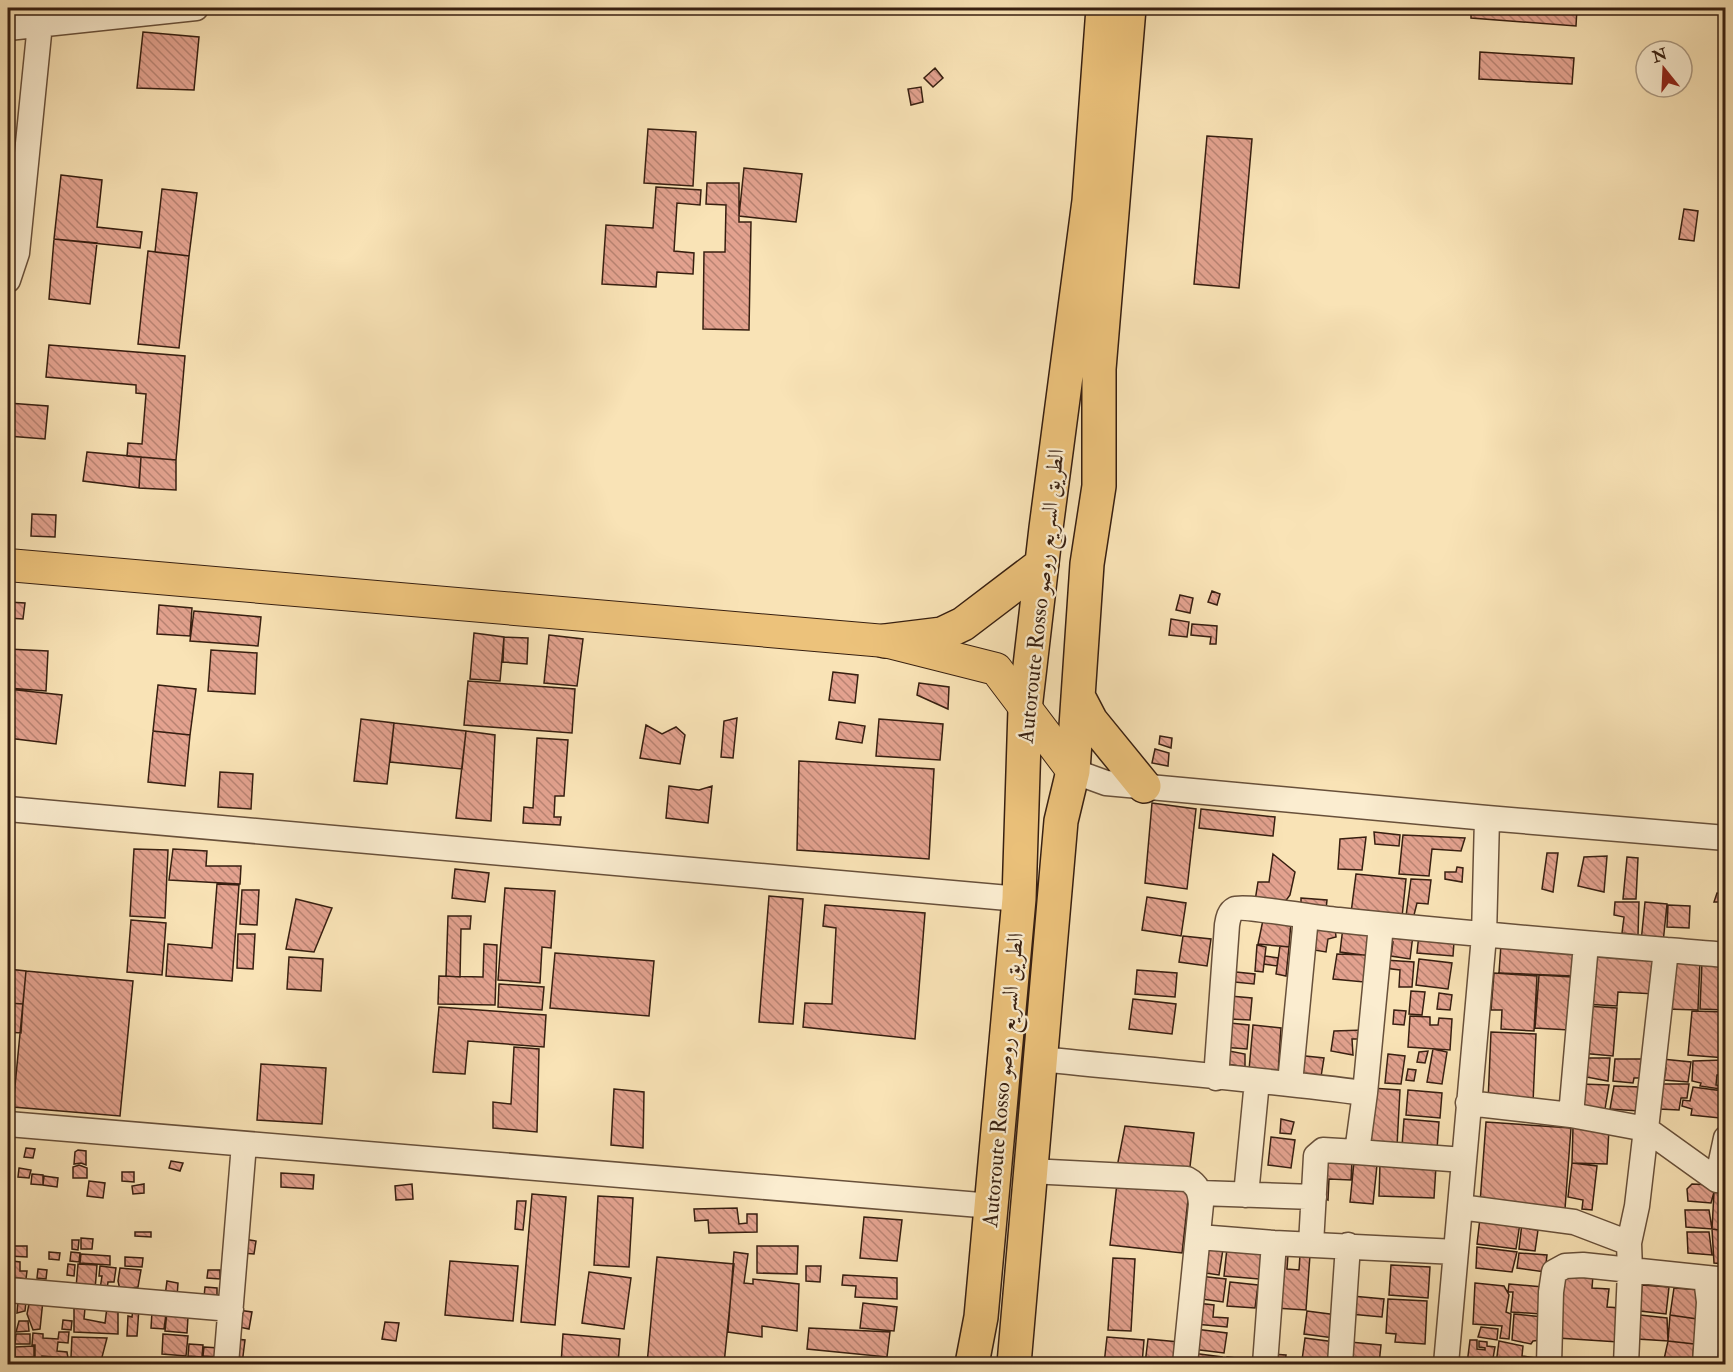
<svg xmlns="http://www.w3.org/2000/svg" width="1733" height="1372" font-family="'IM FELL Double Pica',Amiri,serif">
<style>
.building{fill:url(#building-back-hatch);stroke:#371f10;stroke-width:1.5}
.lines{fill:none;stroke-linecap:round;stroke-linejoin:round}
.minor-casing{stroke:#68503a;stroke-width:27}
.major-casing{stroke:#371f10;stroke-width:34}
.highway-casing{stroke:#371f10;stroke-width:36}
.minor{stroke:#fbedd0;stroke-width:24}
.major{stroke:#ecc27b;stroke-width:32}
.highway{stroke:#ecc27b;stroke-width:33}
.labels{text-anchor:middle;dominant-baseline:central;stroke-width:4.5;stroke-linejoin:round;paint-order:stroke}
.street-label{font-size:22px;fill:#371f10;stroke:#fbedd0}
</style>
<defs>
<pattern id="building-back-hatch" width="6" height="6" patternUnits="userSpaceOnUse" patternTransform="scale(1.5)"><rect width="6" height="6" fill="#e3a28f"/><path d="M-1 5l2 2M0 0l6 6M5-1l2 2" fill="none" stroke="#b98373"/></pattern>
</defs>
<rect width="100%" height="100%" fill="#f9e3b6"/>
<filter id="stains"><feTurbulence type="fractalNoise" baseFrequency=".00333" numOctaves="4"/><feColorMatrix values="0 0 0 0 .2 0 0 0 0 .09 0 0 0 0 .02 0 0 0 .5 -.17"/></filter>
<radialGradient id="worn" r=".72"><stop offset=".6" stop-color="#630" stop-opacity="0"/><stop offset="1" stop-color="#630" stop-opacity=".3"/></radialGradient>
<path class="building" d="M1471,8H1577L1576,26L1471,18Z
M143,32L199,37L194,90L137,88Z
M1480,52L1574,58L1572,84L1479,79Z
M935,68L943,78L933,87L924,78Z
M921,87L923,102L911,105L908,89Z
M648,129L696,132L693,186L644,183Z
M1207,136L1252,139L1239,288L1194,284Z
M744,168L802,174L796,222L739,216Z
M61,175L102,180L97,227L142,232L140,248L54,239Z
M707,183H739V222H751L749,330L703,329L704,252H725L726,205L706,204Z
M656,187L701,190L700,205L677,203L674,251L694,253L693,274L657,272L656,287L602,284L606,225L653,228Z
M162,189L197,193L189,256L155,252Z
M1684,209L1698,211L1694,241L1679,239Z
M54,239L97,243L90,304L49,299Z
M148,251L189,256L179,348L138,344Z
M49,345L185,356L176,460L127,456L128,443L142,444L146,394L136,393V385L46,377Z
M8,403L48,406L45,439L8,436Z
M87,452L141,457L139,488L83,481Z
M141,457L176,460V490L139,488Z
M32,514L56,515L55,537L31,536Z
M1212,591L1220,594L1217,605L1208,602Z
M1180,595L1193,598L1190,613L1176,610Z
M8,602L25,603L23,619L8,618Z
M159,605L192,608L190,636L157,634Z
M194,611L261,617L258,646L190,641Z
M1171,619L1189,622L1187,637L1169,635Z
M1192,624L1217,626L1216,644H1210L1211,637L1191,635Z
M474,633L504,637L500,681L470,679Z
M549,635L583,639L577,686L544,683Z
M504,637L528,638L527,664L503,662Z
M8,649L48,651L46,691L8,688Z
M211,650L257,653L255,694L208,691Z
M833,672L858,675L855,703L829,700Z
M468,681L575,689L572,733L464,725Z
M919,683L949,687L948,709L917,695Z
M158,685L196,689L190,735L153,731Z
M8,689L62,695L56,744L8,738Z
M737,718L733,758L721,757L724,721Z
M361,719L394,723L387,784L354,781Z
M879,719L943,724L940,760L876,756Z
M839,722L865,726L862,743L836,739Z
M394,723L466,731L462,769L390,762Z
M646,725L662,734L676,727L685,735L680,764L640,758Z
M153,731L190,735L185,786L148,782Z
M466,731L495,735L491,821L456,818Z
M1160,736L1172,738L1171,748L1159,744Z
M537,738L568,740L564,796H555L554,817H561L560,825L523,823L524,807L533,808Z
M1155,749L1169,753L1168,766L1152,763Z
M799,761L934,769L929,859L797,850Z
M220,772L253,774L251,809L218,807Z
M669,786L699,790L712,786L708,823L666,818Z
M1152,803L1196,809L1187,889L1145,883Z
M1201,809L1275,817L1273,836L1199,828Z
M1374,832L1400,835L1399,846L1375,844Z
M1403,835L1465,838L1461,851L1432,849L1429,876L1399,874Z
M1366,837L1362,870L1338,869L1340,839Z
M134,849L168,850L165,918L130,916Z
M173,849L207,851L206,866H241L240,884L169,880Z
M1547,853H1558L1553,892L1542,889Z
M1273,854L1295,872L1290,895L1282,906L1255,901L1258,882H1269Z
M1607,856L1604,892L1578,886L1584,857Z
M1627,857L1638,858L1636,899H1623Z
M1457,867L1463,868L1462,882L1445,879V872H1456Z
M455,869L489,873L485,902L452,898Z
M1356,874L1406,879L1402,917L1351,913Z
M1411,879L1431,880L1428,904L1417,903L1413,919L1406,916Z
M217,884L239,885L232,981L166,976L168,944L212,948Z
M505,888L555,891L551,948L542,947L540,983L498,980Z
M242,890H259L257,925L240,924Z
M1717,893L1726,894V902H1714Z
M769,896L803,899L793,1024L759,1022Z
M1147,897L1186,903L1181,936L1142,930Z
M1301,898L1327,900L1326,910L1301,907Z
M296,899L332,908L314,952L286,949Z
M1615,902H1639L1638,935L1622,933L1624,917L1614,915Z
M1645,902L1667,904L1663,943L1641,942Z
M825,905L925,913L915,1039L803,1027L805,1003L832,1004L836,928L823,926Z
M1668,905L1690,906L1689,928L1667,927Z
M448,916H471L470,929H461L460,977L446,976Z
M131,920L166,923L162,975L127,972Z
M1263,920L1291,922L1289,947L1258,944Z
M1312,926L1335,928L1336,937L1328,939L1326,952L1308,949Z
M1343,927L1372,931L1370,956L1340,952Z
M1386,931L1413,935L1410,959L1391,956L1393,942L1384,941Z
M238,934H255L253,969L237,968Z
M1419,934L1454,942L1453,956L1417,953Z
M1183,936L1211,939L1207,966L1179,962Z
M484,944L497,945L495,1005L438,1004L439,976L483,977Z
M1501,944L1576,948L1574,976L1499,973Z
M1257,945L1266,947L1263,972L1255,971Z
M1280,946L1289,947L1286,976L1276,974Z
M1588,948L1659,952L1656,994L1618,992L1617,1006L1584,1004Z
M555,953L654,961L649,1016L550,1008Z
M1337,954L1367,955L1364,982L1333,979Z
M1265,956L1278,958L1277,966L1264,964Z
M289,957L323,959L321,991L287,989Z
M1419,959L1452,963L1448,989L1416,985Z
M1385,960L1414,962L1412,987H1399L1400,970L1384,968Z
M1669,960L1700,961L1698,1010L1666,1009Z
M1702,962L1726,963V1010L1700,1009Z
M8,969L26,971L23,1004L8,1003Z
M1137,970L1177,973L1175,997L1135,994Z
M26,971L133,981L120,1116L13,1107Z
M1226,971L1255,974L1254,984L1225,981Z
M1494,973L1537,976L1534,1031L1501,1029L1502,1010H1491Z
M1539,975L1572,977L1569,1030L1535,1028Z
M499,984L544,987L542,1010L498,1007Z
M1411,991L1425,992L1422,1015L1409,1014Z
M1439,993L1452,995L1450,1010L1437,1009Z
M1230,996L1252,998L1250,1020L1230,1019Z
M1133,999L1176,1004L1172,1034L1129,1029Z
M8,1003L23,1004L21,1033L8,1032Z
M1585,1006L1617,1008L1613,1056L1580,1053Z
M439,1007L546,1015L544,1047L468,1041L465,1074L433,1072Z
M1394,1010L1406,1011L1404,1025L1393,1024Z
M1692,1011L1726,1012V1058L1688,1055Z
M1410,1016L1430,1017V1025H1438L1439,1018L1452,1019L1450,1050L1408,1047Z
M1230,1023L1249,1025L1247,1049L1222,1047Z
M1253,1025L1281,1028L1278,1074L1249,1070Z
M1364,1030L1363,1039H1352L1353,1055L1331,1051L1334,1031Z
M1491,1032L1536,1034L1533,1103L1488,1102Z
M514,1047L539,1049L537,1132L493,1128V1102L511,1104Z
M1433,1049L1447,1052L1442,1084L1427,1082Z
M1224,1050L1245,1054V1067L1227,1064Z
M1428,1051L1425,1063L1417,1062L1419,1052Z
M1388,1054L1405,1056L1401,1084L1385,1083Z
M1296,1055L1324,1058L1320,1083L1294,1079Z
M1583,1058H1610L1608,1081L1581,1076Z
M1615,1059H1644L1643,1078H1634L1633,1083L1613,1081Z
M1662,1059L1691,1062L1688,1082L1664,1080L1666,1068L1660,1067Z
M1724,1060V1075H1717L1716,1085L1720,1086V1089L1700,1086L1701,1083L1692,1081L1693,1061Z
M261,1064L326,1068L322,1124L257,1120Z
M1408,1069L1416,1070L1414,1081L1406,1080Z
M1581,1084L1609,1085L1605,1109L1578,1107Z
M1662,1084H1689L1687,1098H1681L1679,1110L1659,1109Z
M1614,1086L1640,1087L1639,1111L1610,1109Z
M1693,1087L1723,1091L1720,1118L1691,1115L1692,1109L1682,1106L1683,1100L1690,1101Z
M1371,1088L1400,1090L1397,1146L1367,1144Z
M614,1089L644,1092L643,1148L611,1145Z
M1408,1090L1442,1093L1440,1118L1406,1115Z
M1281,1119L1294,1122L1291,1134L1280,1133Z
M1404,1119L1439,1122L1437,1149L1402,1146Z
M1486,1122L1571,1128L1565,1209L1480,1203Z
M1125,1126L1194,1133L1189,1175L1117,1167Z
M1573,1127L1609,1129L1607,1164L1572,1163Z
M1271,1137L1295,1140L1291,1168L1268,1165Z
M26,1148L35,1149L33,1158L24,1157Z
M78,1150L86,1151V1165L81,1163L74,1164L75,1152Z
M1320,1159L1352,1161L1351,1180L1329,1179L1328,1200L1318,1195Z
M171,1161L183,1163L180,1171L169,1168Z
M1354,1162L1377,1165L1373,1204L1350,1202Z
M1380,1163L1436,1166L1434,1198L1379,1196Z
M1572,1163L1597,1166L1592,1210L1582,1209L1583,1200L1568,1197Z
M79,1165L87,1168V1178H73V1167Z
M19,1168L31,1170L29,1178L18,1177Z
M122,1172H134V1182L122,1181Z
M281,1173L314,1175L313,1189L281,1187Z
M32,1174L43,1175V1185L31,1184Z
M44,1176L58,1178L57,1187L43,1185Z
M89,1181L105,1183L103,1198L87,1196Z
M1117,1183L1189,1191L1182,1253L1110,1245Z
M144,1184V1193L133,1194L132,1186Z
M412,1184L413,1199L396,1200L395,1186Z
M1692,1184L1713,1185L1714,1192L1711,1203L1688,1201L1687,1189Z
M1714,1192H1726V1231L1712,1229Z
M532,1194L566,1197L555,1325L521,1322Z
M598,1196L633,1198L629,1267L594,1265Z
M517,1201H526L523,1230L515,1229Z
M737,1208L739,1224L747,1223V1214H757V1232L709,1233L708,1220L695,1221L694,1209Z
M1685,1210H1709L1712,1229L1686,1227Z
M864,1217L902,1220L897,1261L860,1258Z
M1480,1218L1520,1223L1516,1249L1477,1244Z
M1522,1223H1531L1530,1229L1538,1230L1535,1251L1519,1249Z
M1712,1229L1726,1231V1264L1714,1263Z
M135,1232H151V1237L135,1236Z
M1687,1232H1709L1712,1255L1688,1253Z
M81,1238L93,1239L92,1249H81Z
M244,1239L256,1241L254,1254L242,1253Z
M72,1240H79L78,1250L72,1249Z
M10,1246H27V1257L10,1256Z
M757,1246H798L797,1274L757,1273Z
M1202,1246L1223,1249L1219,1275L1199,1272Z
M1477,1247L1517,1252L1512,1272L1476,1268Z
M1227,1248L1262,1252L1259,1279L1224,1276Z
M49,1252L60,1253L59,1260L49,1259Z
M71,1252L80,1253L79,1262L70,1261Z
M734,1252L748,1254L744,1283L753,1284V1279L799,1284L797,1331L762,1326V1337L728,1332Z
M1519,1253L1547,1255L1545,1272L1517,1268Z
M81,1254L110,1256V1265L80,1263Z
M1279,1254L1288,1255L1287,1269L1299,1270L1300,1255H1310L1306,1310L1275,1308Z
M125,1257L143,1258L142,1267L125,1266Z
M657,1257L734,1264L724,1364H647Z
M1113,1258L1135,1259L1131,1331L1108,1330Z
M12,1261L20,1262V1271H27L26,1279L11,1277Z
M450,1261L518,1266L513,1321L445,1315Z
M68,1264L75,1265L74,1276L67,1275Z
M78,1264L97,1265L95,1290L76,1288Z
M1391,1265L1430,1267L1428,1298L1389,1295Z
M100,1266L116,1268L114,1282H108L107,1290L100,1289L102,1276H99Z
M806,1266H821L820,1282L806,1281Z
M120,1268L141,1270L138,1287L120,1290L118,1281Z
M38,1269L47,1270L46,1279L37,1278Z
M208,1270H220V1279L207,1278Z
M589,1272L631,1278L624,1329L582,1323Z
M1563,1272L1593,1275L1592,1288L1609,1289L1607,1307L1621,1308L1618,1342L1558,1338Z
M843,1275L897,1278V1299L855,1297L856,1286L842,1285Z
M1199,1276L1226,1279L1223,1302L1195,1298Z
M167,1281L178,1283L177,1297L165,1296Z
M1230,1282L1258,1285L1255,1308L1227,1306Z
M1475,1283L1504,1286L1509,1295L1506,1312L1511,1314L1509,1339L1500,1338L1502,1326L1473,1324Z
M1509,1284L1543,1287L1541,1314L1511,1312L1513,1292H1508Z
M1642,1285L1669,1287L1666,1314L1640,1311Z
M205,1287L217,1288V1298L204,1297Z
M1674,1288L1701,1290L1697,1319L1670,1315Z
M1352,1296L1384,1299L1382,1317L1350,1314Z
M30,1299L43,1300L40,1329L33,1330L27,1314Z
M1388,1299L1427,1301L1425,1344L1395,1342L1396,1334L1386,1333Z
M10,1300L13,1302L11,1304L8,1332V1304Z
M18,1300L26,1301L25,1311L17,1313Z
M863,1303L897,1307L894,1331L860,1328Z
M1197,1303L1214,1305L1213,1317L1228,1318L1227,1327L1195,1324Z
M74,1306L85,1308L84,1319L105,1323L107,1307L118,1308V1334L74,1332Z
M133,1308H139L137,1336H127L128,1316L132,1317Z
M238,1310L252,1312L249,1329L239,1327Z
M1307,1311L1337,1315L1334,1338L1304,1334Z
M152,1312L166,1314L164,1329L151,1328Z
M167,1312L188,1317L187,1333L165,1331Z
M1514,1314L1543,1317L1541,1340L1533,1341L1531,1344L1512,1340Z
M1640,1315L1667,1318L1668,1341L1637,1339Z
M1670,1315L1697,1319L1694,1344L1668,1341Z
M63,1320L72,1321L71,1330L62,1329Z
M19,1321H28L29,1331L16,1332Z
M385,1322L399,1323L396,1341L382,1339Z
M1481,1327L1498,1329L1497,1340L1478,1337Z
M809,1328L890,1332L887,1357L807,1349Z
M1195,1329L1227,1333L1224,1353L1192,1349Z
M59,1332H69L68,1343L58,1342L57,1351L67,1352L68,1358L42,1356L41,1364H35V1345H32L33,1333L43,1334V1338L58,1339Z
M16,1334H30V1344H15Z
M163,1334L188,1336L186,1356L162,1354Z
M563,1334L620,1339L618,1364H561Z
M72,1337L107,1338L101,1361L71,1357Z
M1107,1337L1144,1340L1142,1364H1104Z
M1305,1338L1335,1342L1332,1364L1302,1360Z
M236,1339L245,1340L242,1364H233Z
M1148,1339L1179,1342L1177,1364H1145Z
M1470,1340H1477V1349L1485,1350V1348L1479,1347V1341L1487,1342V1346L1495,1347L1492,1364H1467Z
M1499,1341L1523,1346L1522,1356L1535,1358L1534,1364H1496Z
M1668,1341L1694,1344L1692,1364H1663Z
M1350,1342L1381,1345L1379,1364L1348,1361Z
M189,1344L203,1345L202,1357L188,1356Z
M34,1346V1357H15V1347Z
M204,1347L219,1348L218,1357L203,1356Z
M1192,1353L1222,1357L1221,1364H1191Z
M1271,1354L1286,1355L1285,1364H1270Z
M188,1356L205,1359L204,1364H187Z
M1227,1357L1256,1360L1255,1364H1226Z"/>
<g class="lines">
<defs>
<path id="minor" d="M8,28L196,8
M8,280L17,253L40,24
M1073,771L1106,783L1487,818L1726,838
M8,809L1019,899
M1040,1059C1148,1070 1257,1079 1365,1093L1381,925
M1216,1078L1227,925C1228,919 1229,912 1235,909C1243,905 1323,919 1339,920C1467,934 1596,944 1726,955
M1290,1083L1306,917
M1365,1093L1357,1152L1464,1160
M1468,1103L1571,1115L1646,1129L1666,950
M1571,1115L1586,944
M8,1124L992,1206
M1030,1171L1187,1179C1198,1185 1200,1192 1201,1204L1185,1364
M1717,1180L1726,1138
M1200,1193L1314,1197
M1246,1195L1257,1081
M1460,1207L1574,1222L1629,1243
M1199,1237L1274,1243L1456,1252
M1311,1244L1316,1156L1323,1150L1357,1152
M8,1290L231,1309
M226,1364L244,1144
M1265,1364L1274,1243
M1340,1364L1348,1245
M1446,1364L1484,936L1487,818
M1549,1364L1551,1292L1554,1272L1565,1266L1583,1265L1726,1280
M1626,1364L1630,1271L1629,1243L1637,1206L1646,1129L1717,1180L1726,1181
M1705,1364L1709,1302L1706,1278"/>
<path id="major" d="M8,565L885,641L996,669L1073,771"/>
<path id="highway" d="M885,641L942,634L963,624L1042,564
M1078,696L1091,721L1144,786
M972,1364L981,1317L1019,899L1025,709L1046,528L1089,201L1103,8
M1014,1364L1061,821L1073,771L1087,564L1099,486V369L1129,8"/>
</defs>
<use href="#minor" class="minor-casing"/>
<use href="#major" class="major-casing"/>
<use href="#highway" class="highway-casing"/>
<use href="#minor" class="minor"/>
<use href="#major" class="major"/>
<use href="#highway" class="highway"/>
</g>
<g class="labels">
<g class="street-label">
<text transform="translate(1041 596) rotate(-84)">Autoroute Rosso الطريق السريع روصو</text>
<text transform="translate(1003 1080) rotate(-85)">Autoroute Rosso الطريق السريع روصو</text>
</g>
</g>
<rect width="1733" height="1372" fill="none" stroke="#f9e3b6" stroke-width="30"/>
<rect x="9" y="9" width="1715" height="1354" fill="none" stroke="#371f10" stroke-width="3"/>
<rect x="15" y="15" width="1703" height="1342" fill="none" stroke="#371f10" stroke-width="1.5"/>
<g transform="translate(1664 69) rotate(342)"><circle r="28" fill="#fbedd0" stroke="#ad9b83" stroke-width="1.5"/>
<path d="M0-4.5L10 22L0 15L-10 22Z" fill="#8f2418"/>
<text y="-9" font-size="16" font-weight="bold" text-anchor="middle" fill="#371f10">N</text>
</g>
<rect width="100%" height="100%" filter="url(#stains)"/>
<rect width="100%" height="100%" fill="url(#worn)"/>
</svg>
